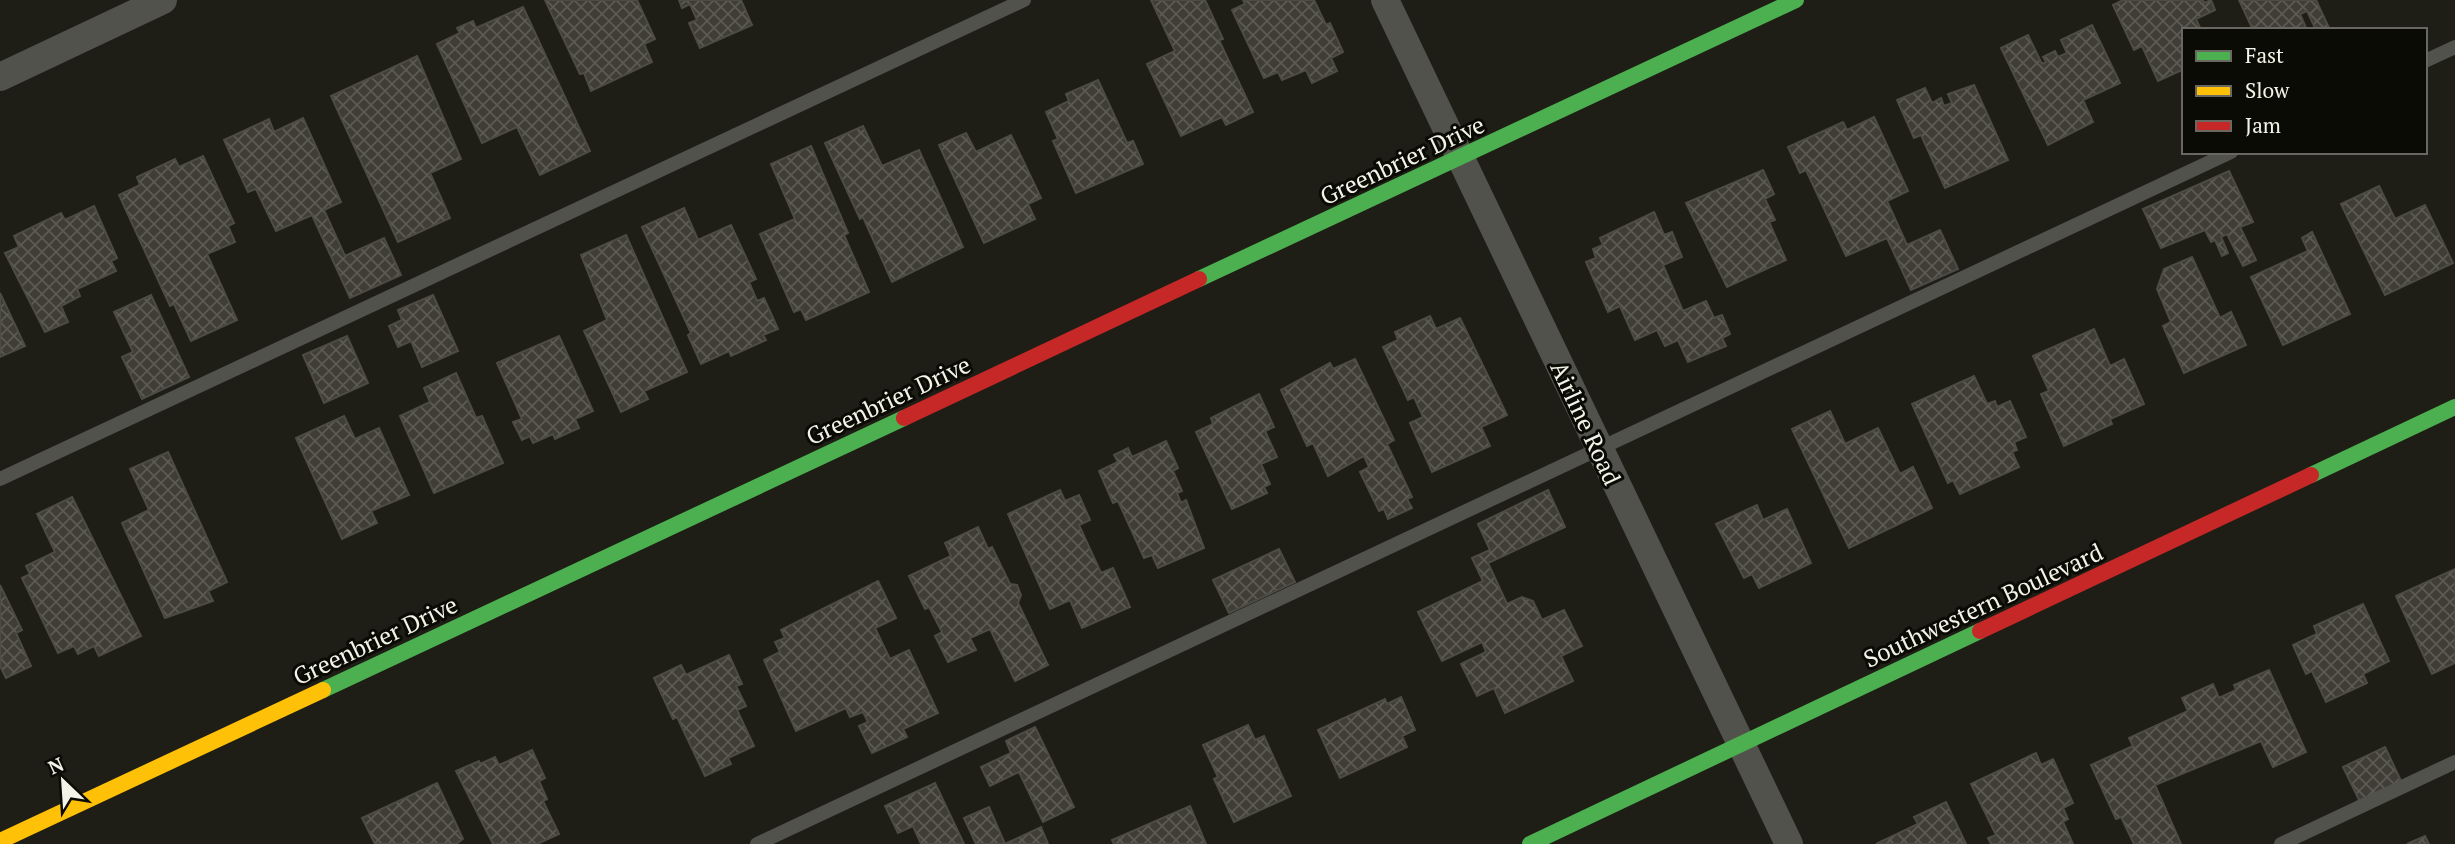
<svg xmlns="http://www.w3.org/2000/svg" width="2455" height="844" font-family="'PT Serif',serif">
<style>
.building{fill:url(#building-cross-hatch);stroke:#4c4b44;stroke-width:2}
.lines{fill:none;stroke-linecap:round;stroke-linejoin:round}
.lane{stroke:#52524c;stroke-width:14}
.street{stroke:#52524c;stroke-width:28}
.fast{stroke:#4caf50;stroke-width:16}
.slow{stroke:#ffc107;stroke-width:16}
.jam{stroke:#c62828;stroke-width:16}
.labels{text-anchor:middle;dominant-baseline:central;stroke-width:6;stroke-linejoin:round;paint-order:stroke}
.street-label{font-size:24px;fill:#f3f3e8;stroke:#0b0b05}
</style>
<defs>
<pattern id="building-cross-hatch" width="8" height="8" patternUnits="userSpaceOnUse" patternTransform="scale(1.75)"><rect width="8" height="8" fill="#3f3d36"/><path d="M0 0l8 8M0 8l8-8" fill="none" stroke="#5b5a53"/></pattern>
</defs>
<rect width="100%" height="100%" fill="#1e1e16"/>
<path class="building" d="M545,0H637L655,39L644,44L652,62L591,91L584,73L580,74Z
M679,0H741L752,25L700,48L689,23L697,20L690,4L682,8Z
M1151,0H1205L1223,39L1219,40L1253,112L1226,125L1222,117L1181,136L1147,64L1175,51Z
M1243,0H1314L1326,25L1330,23L1343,52L1331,58L1337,71L1312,83L1306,70L1282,80L1278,72L1264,78L1232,10L1245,4Z
M2123,0H2203L2204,3L2211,0L2215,10L2196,19L2201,30H2184V69L2158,81L2142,46L2134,50L2113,5Z
M2239,0H2316L2330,30H2316L2307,11L2300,14L2307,30H2253Z
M523,7L590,151L540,175L517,127L482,143L437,44L460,33L457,28L473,21L476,28Z
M2092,25L2120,83L2083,100L2093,122L2048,145L2001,48L2028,35L2042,64L2046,62L2043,57L2055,51L2058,57L2067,53L2061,40Z
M417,56L461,159L430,173L450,218L398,242L331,96Z
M1098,80L1127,143L1133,141L1143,164L1076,193L1053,141L1058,139L1046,112L1069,101L1066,94Z
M1974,85L2008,160L1945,188L1921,135L1914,138L1897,100L1925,88L1932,103L1941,98L1944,106L1952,103L1948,94Z
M1874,117L1908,191L1887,201L1907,245L1940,230L1958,269L1911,290L1887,238L1846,256L1806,170L1800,173L1788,147L1843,122L1847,130Z
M303,118L341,202L324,210L345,256L384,238L401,275L350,298L312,215L276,231L256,189L248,192L224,140L269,119L274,132Z
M863,126L882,166L919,150L963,247L892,282L863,217L860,219L825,143Z
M966,133L976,152L1011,135L1041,198L1028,204L1035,219L984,243L939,145Z
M811,146L848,233L844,235L869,292L806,320L801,309L794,312L760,234L795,219L771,164Z
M203,156L234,223L228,226L235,242L207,254L237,320L191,341L174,304L170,306L119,195L140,185L137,177L175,159L179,167Z
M1763,170L1774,194L1765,199L1775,220L1769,222L1786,260L1727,287L1686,203Z
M2229,171L2253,222L2240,227L2256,260L2243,266L2227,234L2221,237L2228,253L2222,256L2215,240L2211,242L2205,230L2161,248L2143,209Z
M2379,186L2395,219L2425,205L2453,263L2385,295L2341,204Z
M94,206L117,258L111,261L116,271L77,289L80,296L61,306L68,322L45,332L5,253L19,247L14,236L61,213L65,220Z
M684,208L698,240L731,225L756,279L749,282L757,301L764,298L778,329L763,335L766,340L731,356L729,351L701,364L688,335L691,333L642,227Z
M1654,212L1664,235L1672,232L1682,257L1663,265L1683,311L1706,301L1714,318L1722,315L1730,334L1722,338L1726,346L1688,362L1678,340L1665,346L1657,330L1635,340L1620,306L1608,312L1586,262L1596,258L1593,249L1603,245L1600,238Z
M2312,232L2350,314L2283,345L2251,277L2308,251L2302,238Z
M626,235L687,372L644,391L648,399L621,412L584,331L607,320L581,255Z
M2192,257L2220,318L2231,312L2246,345L2184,373L2163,326L2171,322L2157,289L2164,269Z
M0,293L25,346L0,357Z
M151,295L189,377L142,399L122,357L133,352L114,312Z
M433,295L458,351L422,367L411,341L398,347L389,326L402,320L398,310Z
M1430,316L1436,329L1460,318L1507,415L1481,427L1490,446L1432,472L1410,423L1423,417L1414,397L1408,400L1383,347L1398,340L1395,332Z
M2094,329L2110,366L2124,359L2144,404L2110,419L2112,424L2064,446L2041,394L2049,391L2033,356Z
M347,336L368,383L324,403L303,355Z
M559,336L593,411L575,419L579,428L555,439L553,434L533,443L530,436L522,440L513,422L522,419L497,363Z
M1355,359L1394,440L1387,444L1412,497L1407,499L1412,508L1388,519L1384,509L1379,511L1360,472L1369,467L1364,456L1328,476L1313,443L1307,446L1281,390L1330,363L1333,369Z
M456,373L476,418L482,416L503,463L434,493L400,416L430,402L424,388Z
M1974,376L1987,404L1995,401L1997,407L2010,401L2026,437L2014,442L2017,450L2012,452L2019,467L1960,494L1953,480L1948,483L1912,404Z
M1259,394L1274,427L1265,431L1277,457L1261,464L1270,484L1264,487L1267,493L1232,509L1196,432L1213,424L1211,418Z
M1830,411L1845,444L1878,428L1900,474L1913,467L1932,508L1849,548L1792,429Z
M344,416L355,439L379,428L409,495L371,511L377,523L342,539L296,438Z
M1166,441L1178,468L1173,471L1182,491L1177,493L1181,503L1186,500L1204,548L1158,568L1152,555L1144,558L1118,501L1113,503L1099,471L1118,462L1114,455L1128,448L1132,457Z
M168,452L227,582L208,591L213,601L165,618L122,523L149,510L130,469Z
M1060,490L1065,501L1079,495L1090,520L1079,525L1101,573L1113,568L1130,607L1082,628L1070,600L1050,609L1008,514Z
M1548,490L1565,527L1488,563L1507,604L1522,597L1533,601L1542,620L1564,610L1582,646L1561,656L1573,681L1505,713L1494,688L1477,696L1461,664L1486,652L1482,642L1442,661L1418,612L1483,581L1472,558L1490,550L1478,524Z
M72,497L141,636L99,656L94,646L78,654L74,646L58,653L22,578L30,574L26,566L55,552L37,514Z
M1757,505L1763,520L1787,509L1811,563L1759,588L1752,574L1744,578L1716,524Z
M978,527L988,549L992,547L1010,584L1017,585L1021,595L1018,603L1048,665L1015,681L990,629L970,638L976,650L948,662L935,636L942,632L929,607L925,609L909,576L951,556L945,543Z
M1279,549L1295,582L1229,613L1213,580Z
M2455,569V663L2432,674L2396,596Z
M878,581L896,618L875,628L890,659L909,650L938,713L903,729L907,737L872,753L859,726L868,722L863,712L850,717L846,708L796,731L764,660L780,652L775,642L785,638L781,630Z
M0,585L22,630L16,633L31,666L6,678L0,666Z
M2363,604L2389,661L2363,674L2367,683L2326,702L2312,671L2306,674L2293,645L2317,634L2314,626Z
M729,655L742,684L736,686L746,706L737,710L754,746L728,758L731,764L705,776L677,717L673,719L654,678L681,665L686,675Z
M2269,670L2306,752L2273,767L2261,741L2155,785L2181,844H2134L2121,817L2116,819L2091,765L2133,746L2129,738L2188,711L2182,698L2213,684L2219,698L2236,690L2234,685Z
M1401,697L1415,730L1402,736L1407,747L1340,778L1318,730L1385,699L1387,704Z
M1248,725L1255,740L1264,736L1291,796L1234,822L1214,779L1218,777L1203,745Z
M1035,727L1074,807L1043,822L1019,772L990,786L981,767L1011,753L1006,741Z
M2385,747L2402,783L2360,802L2343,767Z
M532,750L545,778L539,781L547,799L543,801L559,834L537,844H493L456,771L479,761L480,764L495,757L499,765Z
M2036,753L2041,765L2053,759L2073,803L2063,808L2068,819L2063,822L2073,844H1991L1988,838L1996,835L1971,784Z
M437,783L463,839L456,844H375L362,818Z
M935,783L964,844H921L913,826L898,833L885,806Z
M1946,802L1966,844H1876L1918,824L1914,817Z
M1190,806L1206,844H1114L1112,840Z
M989,807L1005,844L1041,827L1048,844H976L964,818Z
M2425,836L2429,844H2407Z"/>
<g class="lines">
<path class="lane" d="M2425,61L2455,47
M0,479L1024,0
M757,844L2231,152
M2281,844L2455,762"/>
<path class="street" d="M1385,0L1789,844
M0,77L163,0"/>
<path class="fast" d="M1199,279L1796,0
M2311,475L2455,407
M323,690L904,418
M1530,844L1980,631"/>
<path class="slow" d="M0,841L323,690"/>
<path class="jam" d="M904,418L1199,279
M1980,631L2311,475"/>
</g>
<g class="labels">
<g class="street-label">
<text transform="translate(1402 160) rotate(-25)">Greenbrier Drive</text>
<text transform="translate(888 400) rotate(-25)">Greenbrier Drive</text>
<text transform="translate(1586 423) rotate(65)">Airline Road</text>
<text transform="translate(1983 605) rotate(-25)">Southwestern Boulevard</text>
<text transform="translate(375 640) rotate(-25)">Greenbrier Drive</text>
</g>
</g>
<rect x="2182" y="28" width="245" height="126" fill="#0b0b05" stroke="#686860" stroke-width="2"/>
<rect x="2196" y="51" width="35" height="10" fill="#4caf50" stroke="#686860" stroke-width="2"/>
<text x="2245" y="63" font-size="21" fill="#f3f3e8">Fast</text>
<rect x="2196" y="86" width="35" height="10" fill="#ffc107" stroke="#686860" stroke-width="2"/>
<text x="2245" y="98" font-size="21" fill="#f3f3e8">Slow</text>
<rect x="2196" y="121" width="35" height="10" fill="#c62828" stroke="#686860" stroke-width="2"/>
<text x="2245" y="133" font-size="21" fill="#f3f3e8">Jam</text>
<g transform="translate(63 781) rotate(335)" stroke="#0b0b05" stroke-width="5" paint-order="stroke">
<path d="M0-5L12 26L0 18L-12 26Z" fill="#f3f3e8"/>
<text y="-10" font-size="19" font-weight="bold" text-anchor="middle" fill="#f3f3e8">N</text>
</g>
</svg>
